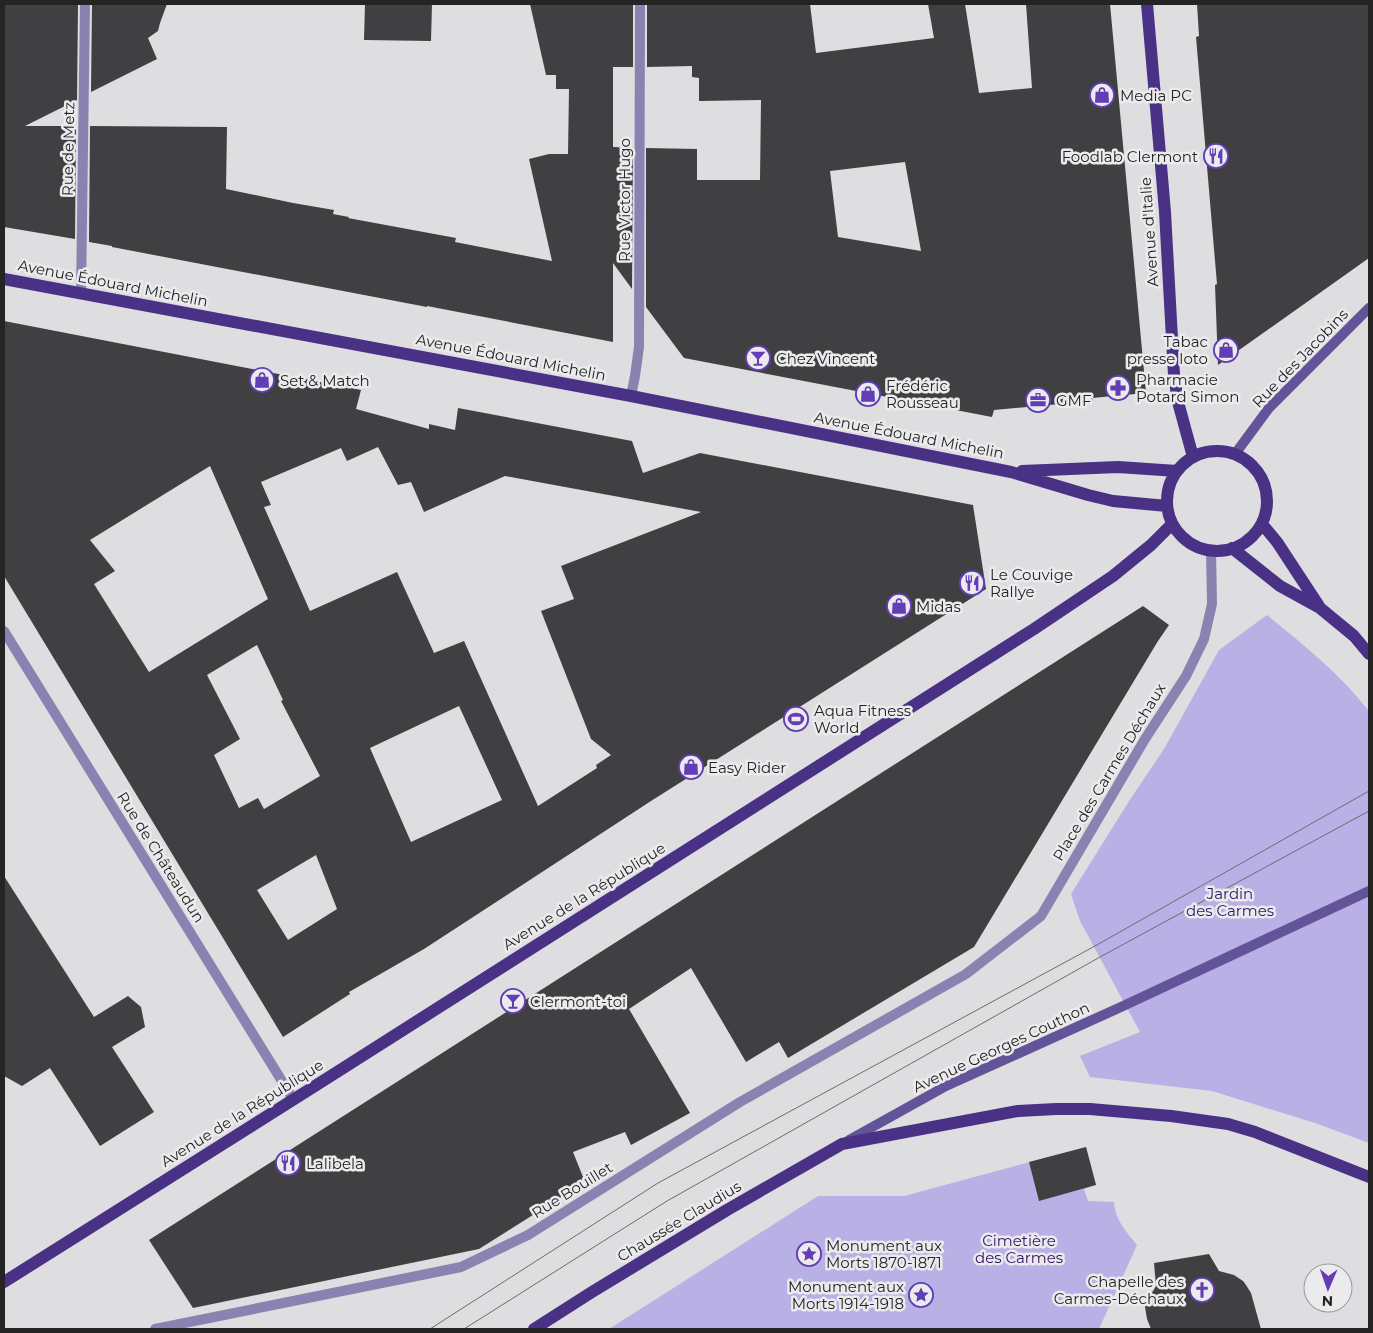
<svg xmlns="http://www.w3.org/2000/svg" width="1373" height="1333" font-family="Montserrat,sans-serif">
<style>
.green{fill:#b9b1e5}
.building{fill:#404042;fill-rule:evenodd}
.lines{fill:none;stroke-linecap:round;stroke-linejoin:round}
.minor{stroke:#8a82b1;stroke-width:10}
.tertiary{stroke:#8a82b1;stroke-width:10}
.secondary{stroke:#635499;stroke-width:10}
.primary{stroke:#493185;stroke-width:12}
.tram{stroke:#6c6c6d;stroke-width:1}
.labels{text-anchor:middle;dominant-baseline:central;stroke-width:5;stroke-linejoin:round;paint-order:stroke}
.poi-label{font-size:15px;fill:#242425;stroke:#ebebee;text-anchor:start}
.street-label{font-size:15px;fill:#242425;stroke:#ebebee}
.park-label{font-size:15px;fill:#301463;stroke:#ebebee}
</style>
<rect width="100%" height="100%" fill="#dedde0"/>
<path class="green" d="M1267,615C1304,645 1340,674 1369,711V1143L1315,1123L1212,1091L1090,1077L1080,1056L1140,1032L1080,921L1071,894L1131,798L1164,749L1219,650Z
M1086,1147L1096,1184L1084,1189L1088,1201L1114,1202C1115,1220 1126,1231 1137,1245L1099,1329H609L818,1196H904Z"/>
<path class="building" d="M5,4H78L77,100L25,126H76L75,239L4,227Z
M92,4H167L160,23L158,31L148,38L157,59L91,92Z
M365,4H432L431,41L364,40Z
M530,4H633V67H613V147L633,148L632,289L613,263V342L427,306V307L112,247V246L89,242L90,126L227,127L226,189L293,203L334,210L333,214L349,217L348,218L456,238L455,242L552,261L529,159L549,154H568L569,89H556V75H546Z
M647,4H810L816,53L934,38L928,4H965L979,93L1032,88L1026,4H1110L1146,393L1092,398L1093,401L994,410L992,417L684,358L646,307V148L697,149V180H760L761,100L699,101V78L692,77V66L647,67ZM905,162L921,251L838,237L830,171Z
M1197,4H1369V258L1218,365L1215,285L1217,284L1196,37L1199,36Z
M4,321L361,390L356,409L429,429V424L455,430L458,408L632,441L643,473L700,453L973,505L986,589L651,801L424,949L349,992L350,994L283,1037L4,576ZM378,447L398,485L411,482L424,512L505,476L701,512L561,566L574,599L541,611L591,739L611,755L596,765L597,768L538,806L464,641L434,653L397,572L310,611L264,507L271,505L261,482L341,448L347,461ZM210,466L268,599L149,672L94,584L115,571L90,540ZM257,645L283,700L281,701L320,776L264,809L258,798L239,808L214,755L240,739L207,675ZM459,706L502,800L411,842L370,748ZM316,855L337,909L288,940L257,890Z
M1143,606L1169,625L1158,641L974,947L788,1058L779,1042L746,1062L691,968L629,1009L690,1113L631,1145L625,1132L573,1152L585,1182L479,1249L193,1308L149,1240Z
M4,876L94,1017L128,996L141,1007L145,1027L112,1047L154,1112L100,1146L50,1068L22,1086L4,1076Z
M1086,1147L1096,1185L1039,1201L1029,1162Z
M1209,1254L1219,1271L1234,1275L1243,1281L1246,1285L1251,1293L1261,1329H1151L1147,1319L1145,1307L1147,1301L1156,1286L1154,1263Z"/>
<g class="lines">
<path class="minor" d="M81,294L85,4
M631,396L635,376L639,347L640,4
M155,1329L461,1267L528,1235L740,1102L966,974L1041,916L1145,739L1186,676L1204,639L1212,604L1211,550"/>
<path class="tertiary" d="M4,631L293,1099"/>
<path class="secondary" d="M1235,454L1269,408L1369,308
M849,1140L946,1086L1121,1007L1369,891"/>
<path class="primary" d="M1147,4L1165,212L1174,375L1178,402L1193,457
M4,279L631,396L1011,472L1088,495L1113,501L1167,506
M1167 501a50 50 0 1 1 100 0a50 50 0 1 1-100 0Z
M1022,471L1118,467L1177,471
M1262,524L1277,542L1319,606
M1232,548L1280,586L1320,608L1354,636L1369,654
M4,1282L326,1079L1034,629L1113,576L1151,545L1172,524
M534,1329L592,1292L727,1210L842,1144L1018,1111L1056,1109H1090L1171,1116L1228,1124L1255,1132L1369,1177"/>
<path class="tram" d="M430,1329L658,1183L1095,946L1369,791
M464,1329L667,1201L1100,957L1369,811"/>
</g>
<defs>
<symbol id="shop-ring" viewBox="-11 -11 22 22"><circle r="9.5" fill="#ebebee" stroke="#623db6" stroke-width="1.5"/><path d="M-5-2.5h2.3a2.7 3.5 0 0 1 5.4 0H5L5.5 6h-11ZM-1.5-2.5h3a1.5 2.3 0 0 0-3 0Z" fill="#623db6"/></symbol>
<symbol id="restaurant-ring" viewBox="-11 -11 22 22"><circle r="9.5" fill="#ebebee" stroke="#623db6" stroke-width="1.5"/><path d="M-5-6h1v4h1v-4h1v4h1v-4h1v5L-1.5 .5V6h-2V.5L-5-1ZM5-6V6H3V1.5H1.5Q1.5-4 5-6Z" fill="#623db6"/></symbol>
<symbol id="bar-ring" viewBox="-11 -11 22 22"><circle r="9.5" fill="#ebebee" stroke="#623db6" stroke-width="1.5"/><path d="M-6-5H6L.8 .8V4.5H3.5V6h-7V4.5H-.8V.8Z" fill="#623db6"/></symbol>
<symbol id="pharmacy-ring" viewBox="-11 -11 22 22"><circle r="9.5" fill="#ebebee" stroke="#623db6" stroke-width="1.5"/><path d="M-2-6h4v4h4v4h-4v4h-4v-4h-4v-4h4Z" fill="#623db6"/></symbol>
<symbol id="office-ring" viewBox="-11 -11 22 22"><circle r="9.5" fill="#ebebee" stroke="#623db6" stroke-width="1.5"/><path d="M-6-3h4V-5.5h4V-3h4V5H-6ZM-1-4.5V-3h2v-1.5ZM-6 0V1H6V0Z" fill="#623db6"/></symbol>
<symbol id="stadium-ring" viewBox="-11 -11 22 22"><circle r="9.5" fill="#ebebee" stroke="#623db6" stroke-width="1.5"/><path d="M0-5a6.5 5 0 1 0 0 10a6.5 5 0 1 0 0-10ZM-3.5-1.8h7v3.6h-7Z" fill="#623db6"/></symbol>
<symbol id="sight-ring" viewBox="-11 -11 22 22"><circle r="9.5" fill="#ebebee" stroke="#623db6" stroke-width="1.5"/><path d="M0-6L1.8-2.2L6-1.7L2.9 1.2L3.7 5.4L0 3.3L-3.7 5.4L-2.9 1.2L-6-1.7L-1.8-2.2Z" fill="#623db6"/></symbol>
<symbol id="church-ring" viewBox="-11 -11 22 22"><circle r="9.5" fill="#ebebee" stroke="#623db6" stroke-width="1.5"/><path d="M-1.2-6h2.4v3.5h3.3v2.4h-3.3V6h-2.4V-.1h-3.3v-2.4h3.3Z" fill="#623db6"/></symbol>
</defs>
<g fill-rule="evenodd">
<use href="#shop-ring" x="1088" y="81" width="28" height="28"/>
<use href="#restaurant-ring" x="1202" y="142" width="28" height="28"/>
<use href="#shop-ring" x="1212" y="336" width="28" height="28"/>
<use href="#bar-ring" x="744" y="344" width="28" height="28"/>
<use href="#shop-ring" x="248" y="366" width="28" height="28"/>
<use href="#pharmacy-ring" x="1104" y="374" width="28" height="28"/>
<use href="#shop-ring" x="854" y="380" width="28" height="28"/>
<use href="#office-ring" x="1024" y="386" width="28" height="28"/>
<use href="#restaurant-ring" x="958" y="569" width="28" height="28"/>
<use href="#shop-ring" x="885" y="592" width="28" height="28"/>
<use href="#stadium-ring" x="782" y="705" width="28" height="28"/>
<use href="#shop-ring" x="677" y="753" width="28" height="28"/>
<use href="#bar-ring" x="499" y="987" width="28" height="28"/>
<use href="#restaurant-ring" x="274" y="1149" width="28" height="28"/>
<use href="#sight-ring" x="795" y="1240" width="28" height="28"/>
<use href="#church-ring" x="1188" y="1276" width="28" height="28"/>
<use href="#sight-ring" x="907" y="1281" width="28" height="28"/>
</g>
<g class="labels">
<g class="poi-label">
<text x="1120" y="95">Media PC</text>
<text x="1198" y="156" text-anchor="end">Foodlab Clermont</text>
<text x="1208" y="341" text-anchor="end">Tabac<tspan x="1208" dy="17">presse loto</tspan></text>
<text x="776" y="358">Chez Vincent</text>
<text x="1136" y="379">Pharmacie<tspan x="1136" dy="17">Potard Simon</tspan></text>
<text x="280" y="380">Set &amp; Match</text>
<text x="886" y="385">Frédéric<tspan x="886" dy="17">Rousseau</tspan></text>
<text x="1056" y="400">GMF</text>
<text x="990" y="574">Le Couvige<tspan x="990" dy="17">Rallye</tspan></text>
<text x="916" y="606">Midas</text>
<text x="814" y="710">Aqua Fitness<tspan x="814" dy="17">World</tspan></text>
<text x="708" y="767">Easy Rider</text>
<text x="530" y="1001">Clermont-toi</text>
<text x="306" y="1163">Lalibela</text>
<text x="826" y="1245">Monument aux<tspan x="826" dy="17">Morts 1870-1871</tspan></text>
<text x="1184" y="1281" text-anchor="end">Chapelle des<tspan x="1184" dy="17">Carmes-Déchaux</tspan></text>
<text x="904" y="1286" text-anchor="end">Monument aux<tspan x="904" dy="17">Morts 1914-1918</tspan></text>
</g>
<g class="street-label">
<text transform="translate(68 149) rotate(-89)">Rue de Metz</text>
<text transform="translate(624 200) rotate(-90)">Rue Victor Hugo</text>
<text transform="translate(1149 232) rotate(-94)">Avenue d'Italie</text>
<text transform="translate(113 283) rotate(11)">Avenue Édouard Michelin</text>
<text transform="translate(511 357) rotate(11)">Avenue Édouard Michelin</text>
<text transform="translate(1300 358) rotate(-46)">Rue des Jacobins</text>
<text transform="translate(909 435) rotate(11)">Avenue Édouard Michelin</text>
<text transform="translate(1109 772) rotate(-59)">Place des Carmes Déchaux</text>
<text transform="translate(161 857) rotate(58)">Rue de Châteaudun</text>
<text transform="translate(584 896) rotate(-32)">Avenue de la République</text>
<text transform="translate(1001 1047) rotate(-25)">Avenue Georges Couthon</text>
<text transform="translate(242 1113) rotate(-32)">Avenue de la République</text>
<text transform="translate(572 1190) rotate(-32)">Rue Bouillet</text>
<text transform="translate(679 1221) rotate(-31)">Chaussée Claudius</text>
</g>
<g class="park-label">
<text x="1230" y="893">Jardin<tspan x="1230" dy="17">des Carmes</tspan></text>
<text x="1019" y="1240">Cimetière<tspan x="1019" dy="17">des Carmes</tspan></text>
</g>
</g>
<rect width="1373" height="1333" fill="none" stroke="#242425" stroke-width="10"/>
<g transform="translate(1328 1288) rotate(182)"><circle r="24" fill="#ebebee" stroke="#9b9b9e"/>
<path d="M0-4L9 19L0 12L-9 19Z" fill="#623db6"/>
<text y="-8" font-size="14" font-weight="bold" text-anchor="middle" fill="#242425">N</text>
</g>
</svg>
